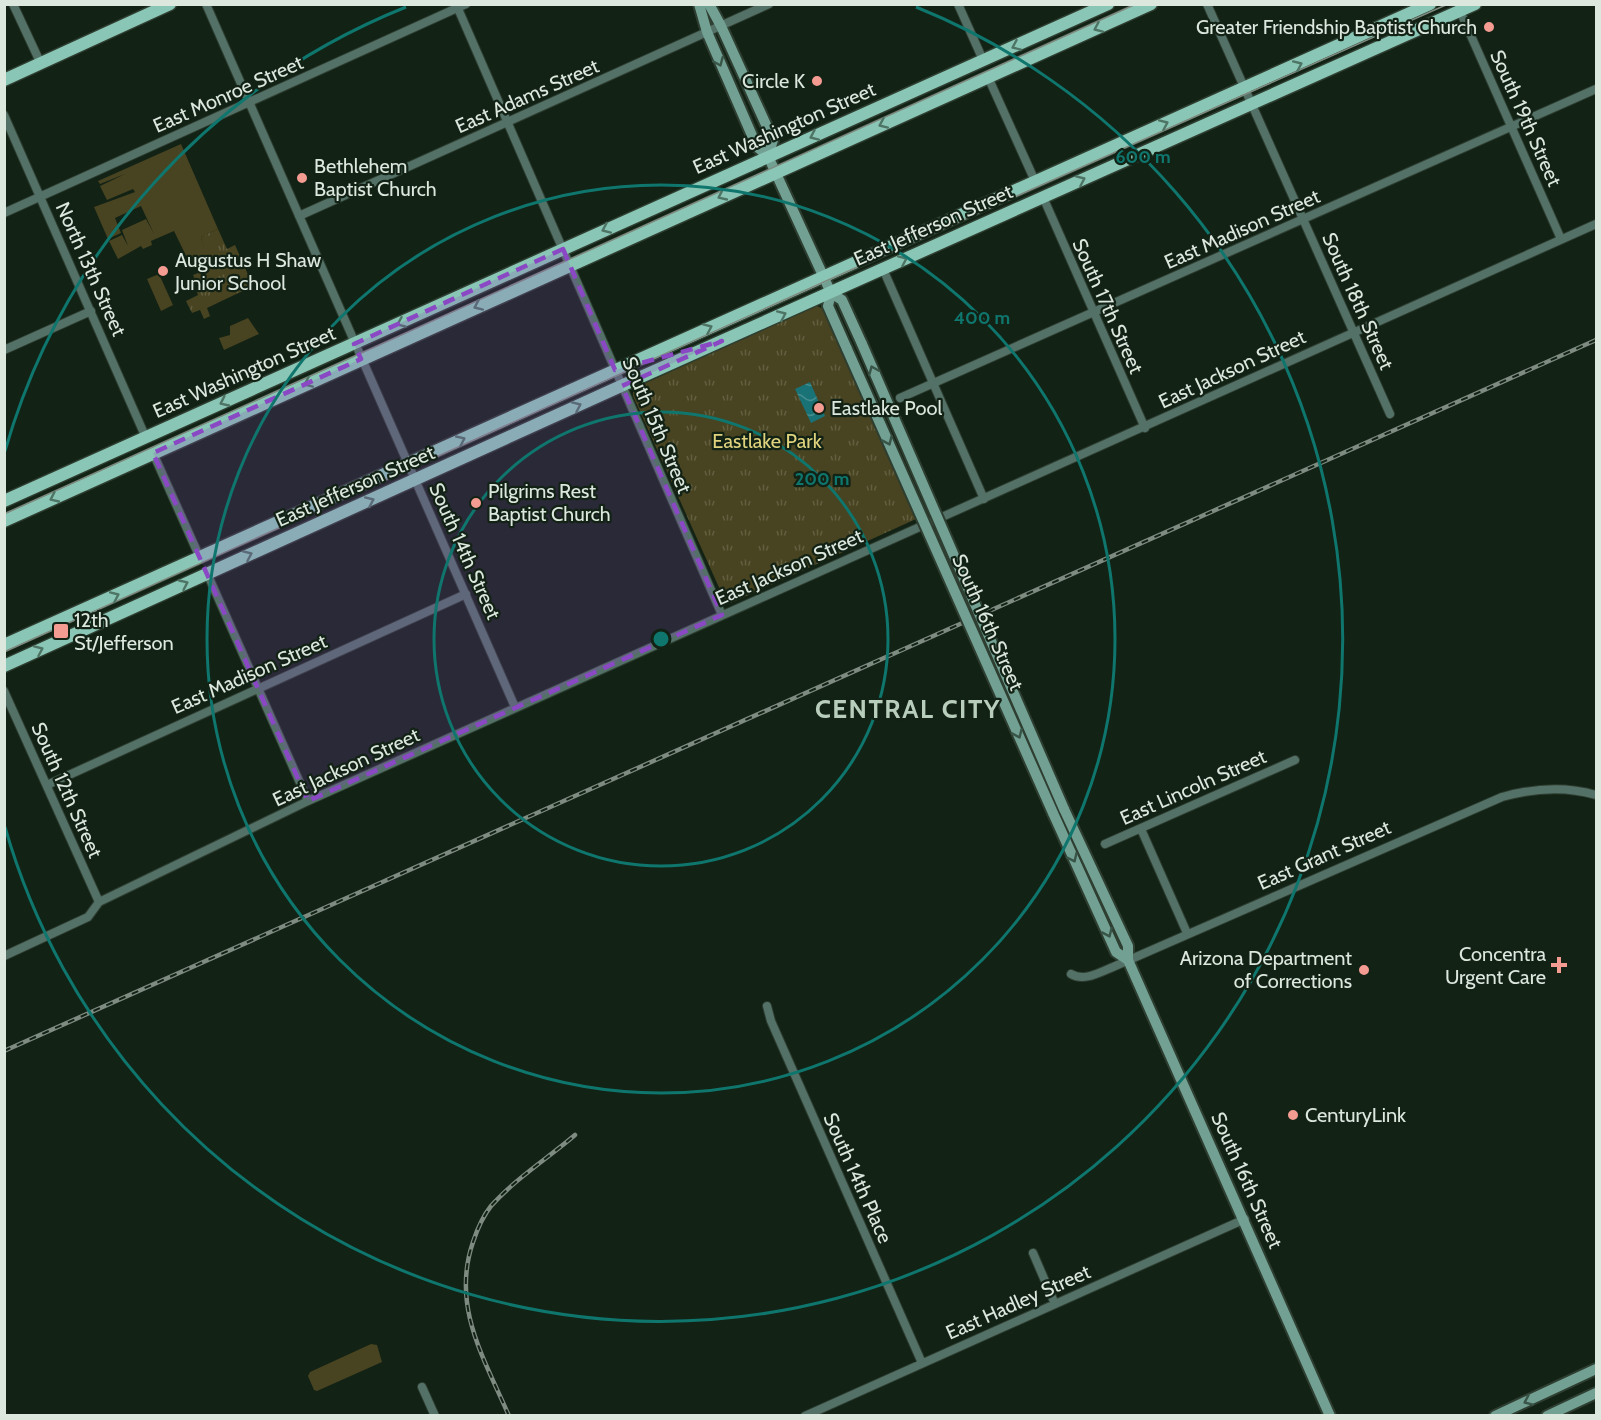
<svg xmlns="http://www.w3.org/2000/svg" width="1601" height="1420" font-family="Cabin,sans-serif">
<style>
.grass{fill:#484320}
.park{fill:url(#park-tufts)}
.water{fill:url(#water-waves)}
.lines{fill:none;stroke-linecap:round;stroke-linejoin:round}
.minor-casing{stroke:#2e3e31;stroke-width:10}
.secondary-casing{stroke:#2e3e31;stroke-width:14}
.primary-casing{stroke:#2e3e31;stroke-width:15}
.minor{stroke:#547168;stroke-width:8}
.secondary{stroke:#72a194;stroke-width:10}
.primary{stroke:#8ac6b5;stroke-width:12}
.tram{stroke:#7e8b80;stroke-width:1.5}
.rail-casing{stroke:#7e8b80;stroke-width:4.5}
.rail{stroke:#122215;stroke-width:2;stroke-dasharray:7;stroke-linecap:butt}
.secondary-bridge-casing{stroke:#2e3e31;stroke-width:14;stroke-linecap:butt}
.secondary-bridge{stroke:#72a194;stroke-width:10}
.oneway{stroke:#4e7465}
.oneway2{stroke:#385548}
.marked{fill:#8a48c4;fill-opacity:0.2;stroke:#8a48c4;stroke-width:4.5;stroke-dasharray:12 8;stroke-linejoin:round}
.ring{fill:none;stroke:#0f766e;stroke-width:3}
.poi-dot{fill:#f59c92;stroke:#122215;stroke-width:2}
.labels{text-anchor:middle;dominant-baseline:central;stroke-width:4.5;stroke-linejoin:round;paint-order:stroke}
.poi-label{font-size:20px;fill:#dce7de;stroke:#122215;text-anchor:start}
.street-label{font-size:20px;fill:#dce7de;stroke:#122215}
.park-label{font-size:20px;fill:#e0d37d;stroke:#122215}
.district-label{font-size:26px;font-weight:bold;letter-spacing:1.5px;fill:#b8cdbb;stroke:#122215}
.centre{fill:#0f766e;stroke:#122215;stroke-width:3}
.ring-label{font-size:18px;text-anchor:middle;font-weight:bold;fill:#0f766e;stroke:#122215;stroke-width:4.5;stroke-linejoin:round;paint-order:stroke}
</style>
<defs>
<pattern id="park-tufts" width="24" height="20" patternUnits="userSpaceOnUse" patternTransform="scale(1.5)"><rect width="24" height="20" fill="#484320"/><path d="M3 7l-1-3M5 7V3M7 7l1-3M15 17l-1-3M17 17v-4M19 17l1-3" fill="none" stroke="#625e40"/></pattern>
<pattern id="water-waves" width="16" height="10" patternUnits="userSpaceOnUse" patternTransform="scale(1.5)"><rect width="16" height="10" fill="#197276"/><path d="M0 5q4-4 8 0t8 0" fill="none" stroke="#458d8f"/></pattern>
</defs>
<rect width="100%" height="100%" fill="#122215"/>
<path class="grass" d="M181,144L218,229L201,237L208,263L197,268L194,262L190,264L174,231L151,241L152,245L143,249L141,246L118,259L109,241L122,235L128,246L122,230L146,219L154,234L141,206L115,218L121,233L108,239L94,207L135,192L133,189L107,200L100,186L125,174L100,184L98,181Z
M159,274L173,305L161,311L147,279Z
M248,318L259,334L224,350L219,338L230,335V326Z
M371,1344L377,1345L382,1362L317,1391L314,1390L308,1376L310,1372Z"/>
<path class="park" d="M218,229L227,249L235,245L253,286L207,308L210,316L204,319L200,310L192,313L186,301L198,295L197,292L200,291L193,275L198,273L197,268L207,263L201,237Z
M815,305L825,310L916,519L731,603H726L633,396V389Z"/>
<path class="water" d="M810,382L825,416L811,423L795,389Z"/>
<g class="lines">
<defs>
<path id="minor" d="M13,4L41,64
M206,4L515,707
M456,4L722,615
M958,4L983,60
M1207,4L1390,414
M1460,11L1561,239
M988,77L1035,181
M4,115L146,438
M1043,197L1145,428
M4,213L466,4
M299,216L769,4
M883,269L984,499
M4,350L91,311
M900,398L1596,89
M153,453L200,558
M207,573L308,801
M4,691L99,902
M47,785L466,594
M1141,829L1187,933
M1105,844L1295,760
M4,956L88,917L99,902L308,801L1596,224
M1071,974C1084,982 1100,972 1113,967L1502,797C1534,788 1565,786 1596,795
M767,1006L771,1021L922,1363
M1033,1253L1055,1304
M422,1387L435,1416
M805,1416L1245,1219"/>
<path id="secondary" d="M699,4L707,32L757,147L768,156
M709,4L721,26L773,140L768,156
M768,156L831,293L842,300L862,344
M831,293L828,306L847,349
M1064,809L1128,946V960L1330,1416
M1053,813L1116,952L1128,960
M1495,1416L1596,1369
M1547,1416L1596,1393"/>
<path id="primary" d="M4,80L170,4
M4,501L1108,4
M4,521L1151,4
M4,645L1430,4
M4,666L632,381L1475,4"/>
</defs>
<use href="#minor" class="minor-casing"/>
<use href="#secondary" class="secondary-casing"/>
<use href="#primary" class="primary-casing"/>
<use href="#minor" class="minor"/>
<use href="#secondary" class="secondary"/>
<use href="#primary" class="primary"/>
<path class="tram" d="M4,514L1136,4
M4,652L826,281L1448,4"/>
<defs>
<path id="rail" d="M4,1051L1596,340
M509,1416C484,1358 451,1306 473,1242C477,1230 483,1216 491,1206C515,1179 548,1158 575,1135"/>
</defs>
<use href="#rail" class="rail-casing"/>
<use href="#rail" class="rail"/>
<defs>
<path id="secondary-bridge" d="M862,344L1064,809
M847,349L1053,813"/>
</defs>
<use href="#secondary-bridge" class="secondary-bridge-casing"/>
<use href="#secondary-bridge" class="secondary-bridge"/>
</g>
<defs><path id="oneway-chevron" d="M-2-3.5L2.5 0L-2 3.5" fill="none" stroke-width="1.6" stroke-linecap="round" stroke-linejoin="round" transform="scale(1.5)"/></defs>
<g class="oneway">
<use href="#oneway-chevron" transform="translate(1098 28) rotate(156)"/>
<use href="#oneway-chevron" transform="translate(1016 46) rotate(156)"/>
<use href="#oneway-chevron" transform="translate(1298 65) rotate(-24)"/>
<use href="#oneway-chevron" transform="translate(883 124) rotate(156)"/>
<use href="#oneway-chevron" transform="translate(1164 124) rotate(-24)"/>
<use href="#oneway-chevron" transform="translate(814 136) rotate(156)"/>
<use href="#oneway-chevron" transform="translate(1081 180) rotate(-24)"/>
<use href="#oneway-chevron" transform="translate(722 196) rotate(155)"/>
<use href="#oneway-chevron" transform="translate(606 229) rotate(156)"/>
<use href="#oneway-chevron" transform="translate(903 260) rotate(-24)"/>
<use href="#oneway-chevron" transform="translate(478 306) rotate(156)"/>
<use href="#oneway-chevron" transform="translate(782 315) rotate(-24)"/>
<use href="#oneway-chevron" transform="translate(401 323) rotate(156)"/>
<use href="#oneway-chevron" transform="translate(708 328) rotate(-24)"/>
<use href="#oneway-chevron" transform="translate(308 383) rotate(156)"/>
<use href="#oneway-chevron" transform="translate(224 402) rotate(155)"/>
<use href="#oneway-chevron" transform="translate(577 406) rotate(-24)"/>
<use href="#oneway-chevron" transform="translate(461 440) rotate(-25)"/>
<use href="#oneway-chevron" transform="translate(54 498) rotate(155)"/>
<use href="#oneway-chevron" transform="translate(370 501) rotate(-24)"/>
<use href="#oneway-chevron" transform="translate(248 555) rotate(-24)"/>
<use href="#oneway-chevron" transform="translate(184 584) rotate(-25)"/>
<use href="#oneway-chevron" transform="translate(115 596) rotate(-24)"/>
<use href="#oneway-chevron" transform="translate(39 650) rotate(-24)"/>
</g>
<g class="oneway2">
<use href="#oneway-chevron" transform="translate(719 62) rotate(67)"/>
<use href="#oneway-chevron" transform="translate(873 370) rotate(-113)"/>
<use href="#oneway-chevron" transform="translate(888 441) rotate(66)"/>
<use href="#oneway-chevron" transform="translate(1018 734) rotate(66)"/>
<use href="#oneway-chevron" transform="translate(1073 858) rotate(65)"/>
<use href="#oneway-chevron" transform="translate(1108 933) rotate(66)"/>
<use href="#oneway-chevron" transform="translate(1528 1401) rotate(156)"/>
</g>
<path class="marked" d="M563,249L615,370L722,341L622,386L722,615L308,801L153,453L361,359L354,344Z"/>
<g class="ring">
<circle cx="661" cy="639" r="227"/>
<circle cx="661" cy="639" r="454"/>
<path d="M5 451A682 682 0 0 1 406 7M916 7A682 682 0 1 1 5 827"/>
</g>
<g class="poi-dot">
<circle cx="1489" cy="27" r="6"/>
<circle cx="817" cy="81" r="6"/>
<circle cx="302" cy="178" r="6"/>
<circle cx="163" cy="271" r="6"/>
<circle cx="819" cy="408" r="6"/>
<circle cx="476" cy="503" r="6"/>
<rect x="53" y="623" width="16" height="16" rx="3"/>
<path d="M1556 956h6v6h6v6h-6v6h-6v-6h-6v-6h6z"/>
<circle cx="1364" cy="970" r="6"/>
<circle cx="1293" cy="1115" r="6"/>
</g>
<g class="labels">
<g class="poi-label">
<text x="1477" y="27" text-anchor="end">Greater Friendship Baptist Church</text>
<text x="805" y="81" text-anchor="end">Circle K</text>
<text x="314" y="166">Bethlehem<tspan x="314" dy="23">Baptist Church</tspan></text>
<text x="175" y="260">Augustus H Shaw<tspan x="175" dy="23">Junior School</tspan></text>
<text x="831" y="408">Eastlake Pool</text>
<text x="488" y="491">Pilgrims Rest<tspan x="488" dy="23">Baptist Church</tspan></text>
<text x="74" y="620">12th<tspan x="74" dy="23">St/Jefferson</tspan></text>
<text x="1546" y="954" text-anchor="end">Concentra<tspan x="1546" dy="23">Urgent Care</tspan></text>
<text x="1352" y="958" text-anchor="end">Arizona Department<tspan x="1352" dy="23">of Corrections</tspan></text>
<text x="1305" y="1115">CenturyLink</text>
</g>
<g class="street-label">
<text transform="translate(228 94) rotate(-24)">East Monroe Street</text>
<text transform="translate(527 96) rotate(-24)">East Adams Street</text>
<text transform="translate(1526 118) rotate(66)">South 19th Street</text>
<text transform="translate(784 128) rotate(-24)">East Washington Street</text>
<text transform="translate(933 225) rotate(-24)">East Jefferson Street</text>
<text transform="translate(1242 229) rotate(-24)">East Madison Street</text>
<text transform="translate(91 269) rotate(66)">North 13th Street</text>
<text transform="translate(1358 301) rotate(66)">South 18th Street</text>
<text transform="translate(1108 306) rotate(66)">South 17th Street</text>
<text transform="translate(1232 369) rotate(-25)">East Jackson Street</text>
<text transform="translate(244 372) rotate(-24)">East Washington Street</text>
<text transform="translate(657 425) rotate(67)">South 15th Street</text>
<text transform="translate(355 486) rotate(-24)">East Jefferson Street</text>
<text transform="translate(465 551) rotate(66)">South 14th Street</text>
<text transform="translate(789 567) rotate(-24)">East Jackson Street</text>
<text transform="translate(988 622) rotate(66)">South 16th Street</text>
<text transform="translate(249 674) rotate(-24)">East Madison Street</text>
<text transform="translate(346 767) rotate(-25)">East Jackson Street</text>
<text transform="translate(1193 787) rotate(-24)">East Lincoln Street</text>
<text transform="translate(67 790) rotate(66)">South 12th Street</text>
<text transform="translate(1324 855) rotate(-24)">East Grant Street</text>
<text transform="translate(858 1178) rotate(66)">South 14th Place</text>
<text transform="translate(1247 1180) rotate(66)">South 16th Street</text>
<text transform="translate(1018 1302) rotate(-24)">East Hadley Street</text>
</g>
<g class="park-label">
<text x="767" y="441">Eastlake Park</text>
</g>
<g class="district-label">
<text x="908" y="709">CENTRAL CITY</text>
</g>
</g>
<circle cx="661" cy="639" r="9" class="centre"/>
<g class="ring-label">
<text x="1143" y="163">600 m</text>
<text x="982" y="324">400 m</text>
<text x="822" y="485">200 m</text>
</g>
<rect width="1601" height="1420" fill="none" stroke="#dce7de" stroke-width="12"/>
</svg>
